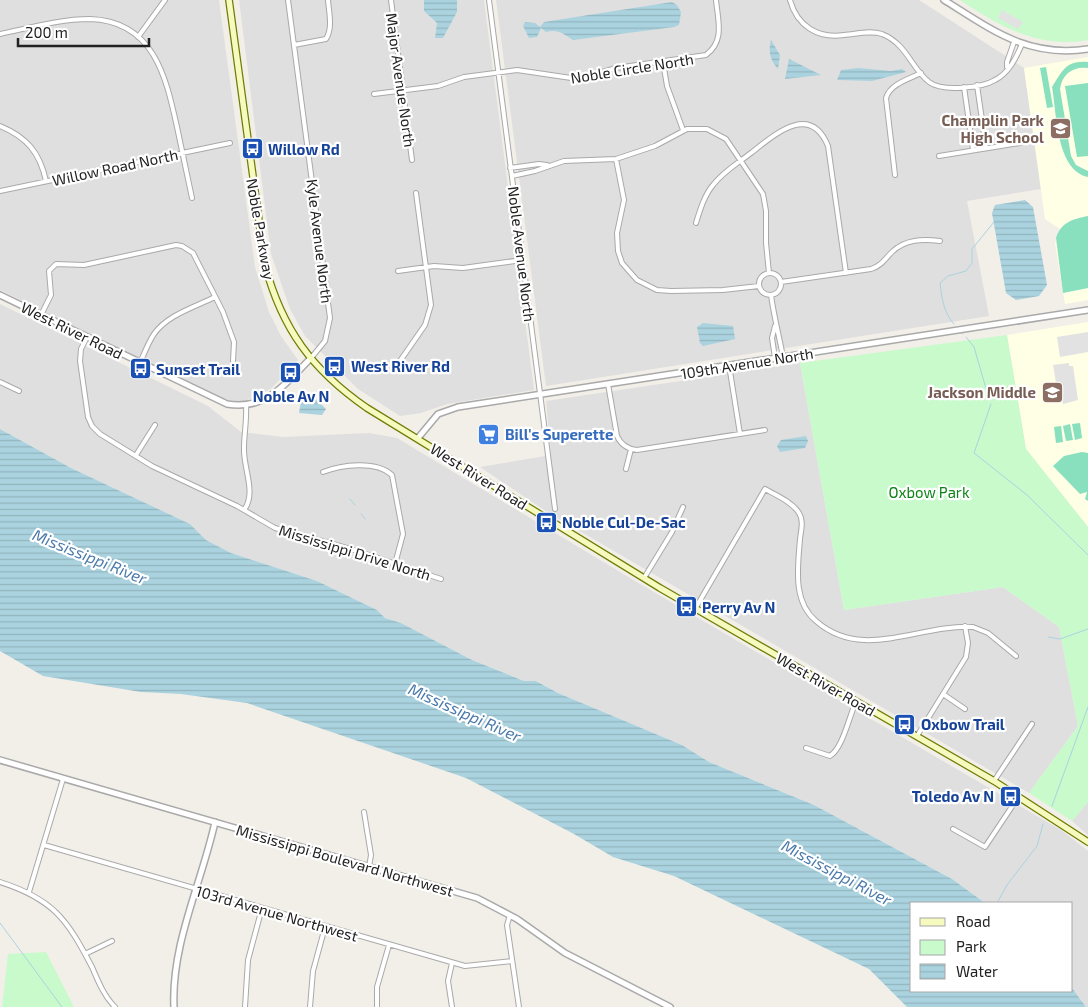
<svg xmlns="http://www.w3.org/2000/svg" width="1088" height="1007" font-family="'Exo 2',sans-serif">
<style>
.residential{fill:#e0dfdf}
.education{fill:#ffffe5}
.park{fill:#c8facc}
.pitch{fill:#88e0be}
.parking{fill:#e2e2e2}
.water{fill:url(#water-rules)}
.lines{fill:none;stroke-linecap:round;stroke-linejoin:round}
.stream{stroke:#aad3df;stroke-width:1}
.minor-casing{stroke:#a9a9a9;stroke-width:6}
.tertiary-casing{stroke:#a9a9a9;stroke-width:8}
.secondary-casing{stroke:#707d05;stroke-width:8}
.minor{stroke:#fff;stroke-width:4}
.tertiary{stroke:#fff;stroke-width:5}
.secondary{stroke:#f7fabf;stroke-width:5.5}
.labels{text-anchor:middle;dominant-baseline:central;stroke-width:4.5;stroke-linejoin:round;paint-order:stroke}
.street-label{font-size:15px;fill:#222;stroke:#fff}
.education-label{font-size:15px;font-weight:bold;fill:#785e54;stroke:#fff;text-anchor:end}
.transit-label{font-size:15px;font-weight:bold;fill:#164399;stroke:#fff;text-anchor:start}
.shop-label{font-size:15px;font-weight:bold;fill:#366cbe;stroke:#fff;text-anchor:start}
.park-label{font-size:15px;fill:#0c8416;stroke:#fff}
.water-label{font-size:16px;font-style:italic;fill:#4a7aab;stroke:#fff}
</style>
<defs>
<pattern id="water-rules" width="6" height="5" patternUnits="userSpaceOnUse" patternTransform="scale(1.25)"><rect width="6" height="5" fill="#aad3df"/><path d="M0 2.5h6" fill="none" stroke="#92b5bf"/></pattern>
</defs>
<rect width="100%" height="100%" fill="#f2efe9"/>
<path class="residential" d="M0,0H219L255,267L269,312L281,336L298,360L272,388L254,398L239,402L219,398L0,290Z
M239,0H484L534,390L447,404L421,413L400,416L358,389L305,336L290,309L271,254Z
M496,0H919L1024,68L1041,189L967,201L989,316L546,386Z
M0,304L208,406L241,432L283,437L369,433L397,438L635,581L1061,830L1088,851V1007H1086L1072,988V903H985L952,879L814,805L709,762L682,745L558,693L537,681H524L472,660L401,623L385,618L377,610L317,581L231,553L206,540L190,524L71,468L0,429Z
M800,363L844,610L1003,587L1059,627L1078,726L1029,793L547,512L480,467L551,455L546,401Z
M1088,802V835L1072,821Z"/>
<path class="education" d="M1088,57V300L1065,304L1055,243L1060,229L1045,219L1024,68Z
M1088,322V527L1026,449L1007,335Z"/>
<path class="park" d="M960,0H1088V40C1039,49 999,26 960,0Z
M1007,335L1026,449L1088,527V802L1072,821L1029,793L1078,726L1059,627L1003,587L844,610L800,363Z
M46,952L74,1007H2L8,954Z"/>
<path class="pitch" d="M1088,62V68C1073,66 1062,74 1060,89L1071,156L1076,165L1088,171V177C1056,170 1057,114 1052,87C1062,72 1065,60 1088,62Z
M1046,67L1053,107L1047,108L1040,68Z
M1088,83V156L1077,157L1065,86Z
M1088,216V288L1063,293L1056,238C1061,222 1073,219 1088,216Z
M1080,423L1082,438L1075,440L1072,424Z
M1070,424L1073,440L1066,441L1063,426Z
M1061,426L1063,442L1056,443L1054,427Z
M1082,452L1088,453V501L1085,499L1087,492L1080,494L1053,466L1064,456Z"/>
<path class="parking" d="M1002,10L1023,22L1018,29L998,18Z
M1088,332V352L1060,357L1057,337Z
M1069,363V366H1073L1078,400L1063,404L1062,400L1059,401L1053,365Z"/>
<path class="water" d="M424,0H457V12L443,38H435L437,23L424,11Z
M672,2L677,5L681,12L679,25L674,27L573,40C563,34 559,29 546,32L541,28L537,37L529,38L523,26L525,22L535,23L540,27L544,22Z
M771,40L780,55L778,69C770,60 768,52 771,40Z
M789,59L821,75L785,79Z
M858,68L891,71L902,69L906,72L872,81L837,80L841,70Z
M1025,200L1033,207L1047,285L1039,296L1016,300L1006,293L992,213L995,205Z
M703,323L733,326L735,339L703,346L700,343L697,327Z
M311,394L326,409L322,415L299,413L301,401Z
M0,429L71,468L190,524L206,540L231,553L317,581L377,610L385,618L401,623L472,660L524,681H536L558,693L682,745L709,762L814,805L952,879L985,903H912V991H1072V988L1086,1007H907L869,969L674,876L613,857L574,834L466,778L247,703L181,694L141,692L43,676L0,651Z
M806,436L808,441L805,448L780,452L777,446L781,440Z"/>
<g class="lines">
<path class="stream" d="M954,324C943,312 942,298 940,283L948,276L966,271L972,263V249L994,222
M962,333L963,334
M966,337L974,347L989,399
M991,404L974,453L1027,495L1088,555
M350,499L355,505
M361,514L365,519
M1048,637L1060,639L1088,629
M1052,806L1088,707
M997,903L1007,885L1037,846L1043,824
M0,923L62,1007"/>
<defs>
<path id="minor" d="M288,0L330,318L325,341L311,358
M391,0L412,160
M489,0L555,509
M790,0C797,26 818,39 844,35C857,34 870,30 882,34C907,44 911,68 929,82C942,92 982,88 995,80C1009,73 1016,58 1022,44
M0,34C29,28 60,19 90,19C154,21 166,77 177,127C182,151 187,175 192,198
M138,37L165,0
M294,45L326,39C333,28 329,13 328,0
M663,62L667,86L683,130
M1007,67V62L1014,42
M977,85L986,148
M964,87L973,150
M374,94L438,86L464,77L517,70L578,79L616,68L706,55C725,41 718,21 716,0
M0,126C27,137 40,153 46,181
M939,156L1020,143
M616,159L624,200L617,233L618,251L622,263L637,280L657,290L671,291L723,290L759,286
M510,168L539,164L547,165
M895,175L886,98C890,84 909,79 921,73
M512,176L535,171L564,161L616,159L655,146L687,129H707L726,139L763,194L766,211V243L769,273
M0,191L230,143
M696,223C700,210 704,196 713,185C723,172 738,163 751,153C774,135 810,102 828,146L846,273
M398,271L434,266L463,268L522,260
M759 284a11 11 0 1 1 22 0a11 11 0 1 1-22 0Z
M781,282L871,269C881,266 885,259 892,252C905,239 923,239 940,241
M771,295C774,317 779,335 783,357
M41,315L51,295L49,271L56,264L84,265L176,245L182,246L193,253L223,312L234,342L233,361
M775,326L772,338L775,358
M87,337L81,349L80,361L88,417L92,426L100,434L152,466L237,506L275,528L354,550L441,579
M400,361L425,325L431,305L416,193
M140,363C144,354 148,343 154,334C167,315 195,307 215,297
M729,365L740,434
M0,382L19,391
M608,384L617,436C621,445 627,449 637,450L765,430
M136,455L155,425
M626,469L631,449
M323,472C341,465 376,460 392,475L403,534L395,564
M244,510C257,493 243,468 244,448C244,434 247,420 246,405
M644,578L672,532L683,507
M695,609L765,489C776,495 792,502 799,513C804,521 801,530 800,539C798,566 792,601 816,621C863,662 918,624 973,627L988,633L1016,656
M943,694L965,709
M917,736L966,657L968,643L965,626
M806,748L830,756C843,748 849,716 856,702
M994,781L1032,724
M364,812L371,855L369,867
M953,829L985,847L1019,796
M44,845L465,966L512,961
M0,882C53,899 67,919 92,967C98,981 104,996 115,1007
M29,892L63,779
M510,915L507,925L519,1007
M85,954L112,941
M452,963L448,981L452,1007
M245,1007L248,960L262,908
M310,1007L313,971L325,927
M377,1007V987L389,945"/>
<path id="tertiary" d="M944,0C992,30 1028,58 1088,49
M0,295L227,404C267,411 286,383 311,358
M418,438L438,414L458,407L1088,310
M0,760L477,898L517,919L565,953L670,1007
M174,1007C171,944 202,882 215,822"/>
<path id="secondary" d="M229,0L265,265C282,329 312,370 367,408L660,588L994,781L1088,842"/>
</defs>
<use href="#minor" class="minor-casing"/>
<use href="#tertiary" class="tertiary-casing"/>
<use href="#secondary" class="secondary-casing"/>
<use href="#minor" class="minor"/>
<use href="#tertiary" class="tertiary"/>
<use href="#secondary" class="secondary"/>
</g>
<defs>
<symbol id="school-square" viewBox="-11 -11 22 22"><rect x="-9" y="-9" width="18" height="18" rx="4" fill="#8d6e63" stroke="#fff"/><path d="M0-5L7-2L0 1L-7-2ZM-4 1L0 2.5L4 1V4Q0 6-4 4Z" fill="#fff"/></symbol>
<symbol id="bus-square" viewBox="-11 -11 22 22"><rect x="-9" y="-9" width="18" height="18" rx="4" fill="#1a4fb4" stroke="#fff"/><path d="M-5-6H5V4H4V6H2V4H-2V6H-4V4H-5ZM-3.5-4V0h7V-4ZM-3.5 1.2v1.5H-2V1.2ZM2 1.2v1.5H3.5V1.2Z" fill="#fff"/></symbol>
<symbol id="supermarket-square" viewBox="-11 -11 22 22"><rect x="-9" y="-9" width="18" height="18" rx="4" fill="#3f7fe0" stroke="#fff"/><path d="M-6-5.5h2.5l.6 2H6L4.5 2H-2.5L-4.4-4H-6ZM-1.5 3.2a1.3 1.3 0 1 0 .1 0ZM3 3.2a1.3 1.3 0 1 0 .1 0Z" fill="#fff"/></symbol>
</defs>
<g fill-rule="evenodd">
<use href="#school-square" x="1048" y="116" width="25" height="25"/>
<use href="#bus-square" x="240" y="136" width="25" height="25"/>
<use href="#bus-square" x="322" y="354" width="25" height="25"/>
<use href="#bus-square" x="128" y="356" width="25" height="25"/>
<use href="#bus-square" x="278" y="360" width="25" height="25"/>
<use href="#school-square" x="1040" y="380" width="25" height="25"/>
<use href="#supermarket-square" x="476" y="422" width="25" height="25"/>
<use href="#bus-square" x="534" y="510" width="25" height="25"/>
<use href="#bus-square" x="674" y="594" width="25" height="25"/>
<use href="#bus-square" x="892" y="712" width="25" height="25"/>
<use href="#bus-square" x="998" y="784" width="25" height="25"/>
</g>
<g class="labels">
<g class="street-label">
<text transform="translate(632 68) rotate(-9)">Noble Circle North</text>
<text transform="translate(401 80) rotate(82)">Major Avenue North</text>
<text transform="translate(115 167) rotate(-12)">Willow Road North</text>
<text transform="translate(261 229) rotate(80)">Noble Parkway</text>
<text transform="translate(320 241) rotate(83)">Kyle Avenue North</text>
<text transform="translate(522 254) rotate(83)">Noble Avenue North</text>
<text transform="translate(72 330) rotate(26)">West River Road</text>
<text transform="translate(747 363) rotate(-9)">109th Avenue North</text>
<text transform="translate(479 476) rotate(32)">West River Road</text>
<text transform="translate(355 552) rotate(17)">Mississippi Drive North</text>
<text transform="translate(826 684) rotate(30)">West River Road</text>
<text transform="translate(345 860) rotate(16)">Mississippi Boulevard Northwest</text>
<text transform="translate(277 913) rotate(16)">103rd Avenue Northwest</text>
</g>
<g class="education-label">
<text x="1044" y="120">Champlin Park<tspan x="1044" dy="17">High School</tspan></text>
<text x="1036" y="392">Jackson Middle</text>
</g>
<g class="transit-label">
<text x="268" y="149">Willow Rd</text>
<text x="351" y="366">West River Rd</text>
<text x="156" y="369">Sunset Trail</text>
<text x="291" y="396" text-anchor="middle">Noble Av N</text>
<text x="562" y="522">Noble Cul-De-Sac</text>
<text x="702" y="607">Perry Av N</text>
<text x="921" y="724">Oxbow Trail</text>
<text x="994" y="796" text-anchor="end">Toledo Av N</text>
</g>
<g class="shop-label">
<text x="505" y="434">Bill's Superette</text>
</g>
<g class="park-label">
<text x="929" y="492">Oxbow Park</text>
</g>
<g class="water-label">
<text transform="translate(90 556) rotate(22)">Mississippi River</text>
<text transform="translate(465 712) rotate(24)">Mississippi River</text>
<text transform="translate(837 872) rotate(28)">Mississippi River</text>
</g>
</g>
<rect x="910" y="902" width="162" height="90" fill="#ffffff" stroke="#a7a7a7"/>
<rect x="920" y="918" width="25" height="8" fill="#f7fabf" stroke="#a7a7a7"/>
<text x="956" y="927" font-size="15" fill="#222222">Road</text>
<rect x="920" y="940" width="25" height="15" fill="#c8facc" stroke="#a7a7a7"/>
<text x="956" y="952" font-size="15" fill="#222222">Park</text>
<rect x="920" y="964" width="25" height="15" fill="url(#water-rules)" stroke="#a7a7a7"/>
<text x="956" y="977" font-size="15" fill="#222222">Water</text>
<path d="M18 38v8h131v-8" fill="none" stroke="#222222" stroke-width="2.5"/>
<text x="25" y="38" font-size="15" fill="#222222" stroke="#ffffff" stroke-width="4" paint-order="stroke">200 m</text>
</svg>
